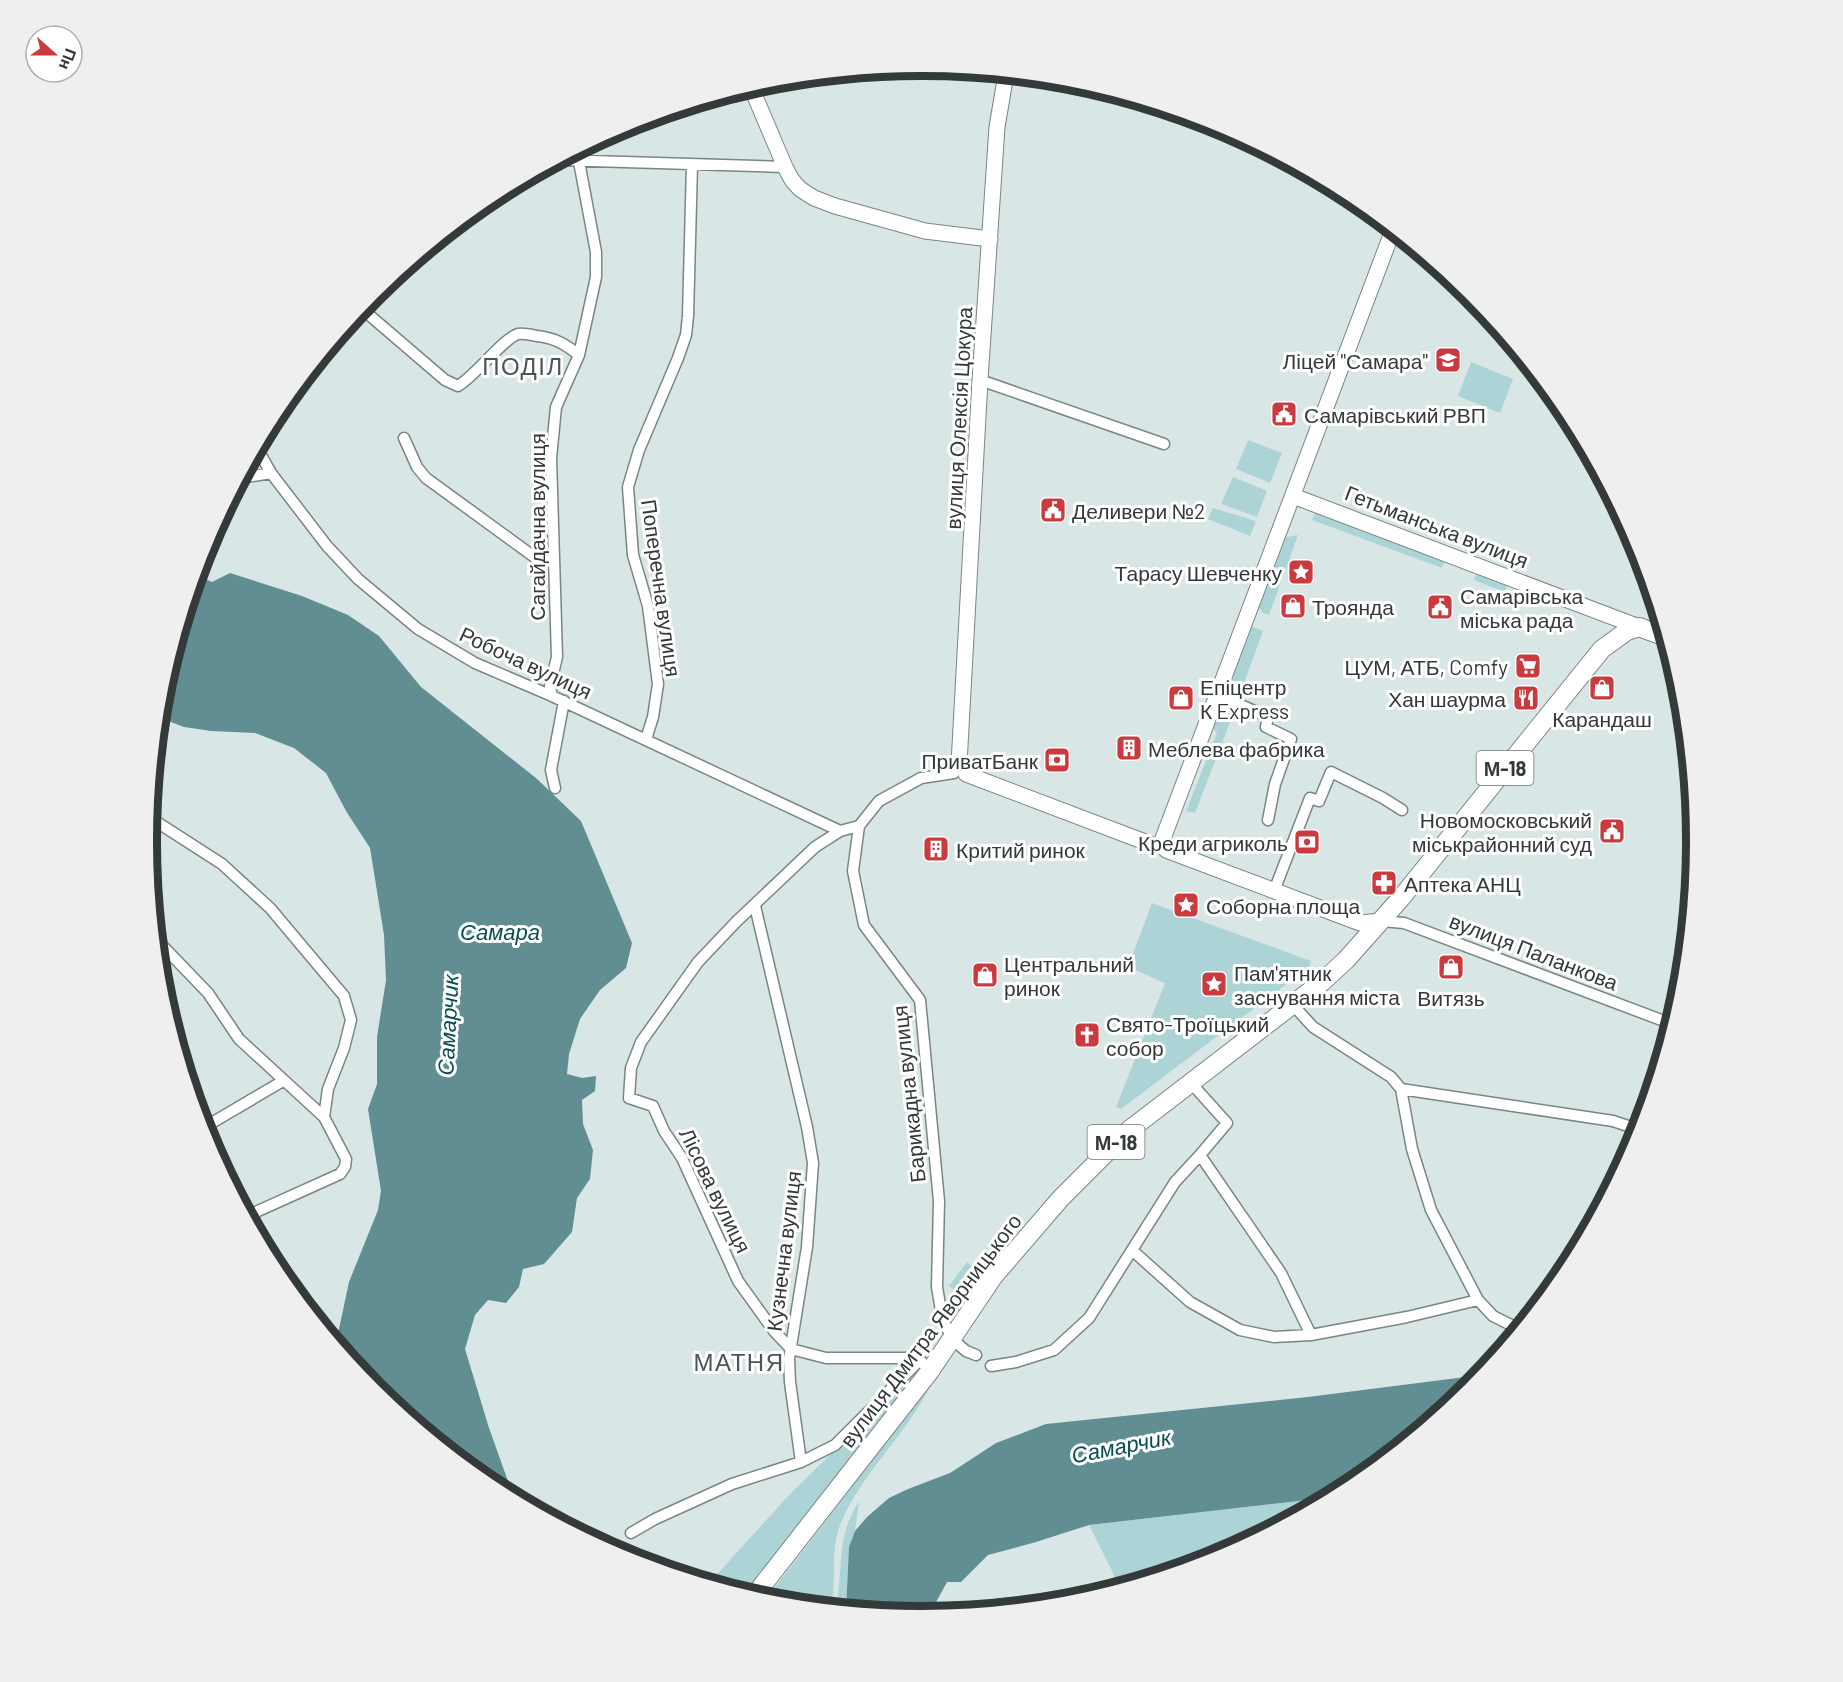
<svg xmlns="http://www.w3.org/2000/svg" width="1843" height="1682" font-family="Barlow,sans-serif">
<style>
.green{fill:#acd4d7}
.water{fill:#618e92}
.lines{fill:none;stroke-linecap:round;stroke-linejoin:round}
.street-casing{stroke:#7a8585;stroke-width:13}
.secondary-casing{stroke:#7a8585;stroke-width:17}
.highway-casing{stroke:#7a8585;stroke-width:20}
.street{stroke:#fff;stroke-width:10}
.secondary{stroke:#fff;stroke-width:15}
.highway{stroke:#fff;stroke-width:18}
.labels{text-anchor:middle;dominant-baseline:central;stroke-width:6;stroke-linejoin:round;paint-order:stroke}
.shield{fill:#fff;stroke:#717474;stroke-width:1.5}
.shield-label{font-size:20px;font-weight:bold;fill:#343939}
.poi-label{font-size:21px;fill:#343939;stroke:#fff;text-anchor:start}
.street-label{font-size:21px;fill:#343939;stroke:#fff}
.water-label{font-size:22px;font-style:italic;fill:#064e52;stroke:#fff}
.quarter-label{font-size:24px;letter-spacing:1.5px;fill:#4a5555;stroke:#fff}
.rim{fill:none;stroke:#343939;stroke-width:8}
</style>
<rect width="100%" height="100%" fill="#d9e6e6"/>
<path class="green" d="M1471,362L1513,379L1500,413L1458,396Z
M1248,440L1282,453L1270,483L1236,469Z
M1233,477L1267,491L1257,517L1221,504Z
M1213,508L1256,521L1250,536L1208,519Z
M1316,510L1445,560L1442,568L1312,520Z
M1298,535L1269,615L1263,613L1256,604L1282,538Z
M1477,573L1507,585L1505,592L1474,580Z
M1250,626L1263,631L1239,697L1236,699L1228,695L1227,689Z
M1228,703L1236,707L1195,813L1186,811L1217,733L1212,727L1220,706Z
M1152,903L1311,961L1309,967L1121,1109L1116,1107L1165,983L1128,967Z
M967,1262L974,1267L955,1291L949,1286Z
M910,1383L877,1422L746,1594L707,1582L720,1571L791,1493L892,1394Z
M930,1386C906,1436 861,1473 840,1525C830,1551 837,1580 831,1607L765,1600Z
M1336,1494L1218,1557L1113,1589L1114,1575L1089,1525L1297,1501Z
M859,1501L855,1531L849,1547L846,1609L836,1608C844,1566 835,1540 859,1501Z"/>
<path class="water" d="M230,573L302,596L348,615L379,636L421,687L536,778L581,821L632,943L626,968L600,990L580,1019L569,1054L567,1074L582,1078L596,1076L595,1091L582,1100L583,1124L593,1150L590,1179L577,1198L572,1232L544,1264L523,1269L519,1287L506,1303L488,1300L475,1315L465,1349L489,1428L514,1498L491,1485L373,1389L336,1343L349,1282L378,1210L381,1191L368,1109L377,1084V1037L386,980L384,935L370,848L346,811L326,773L294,748L255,733L211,731L184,727L163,719L157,730L161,689L196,577L198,576L212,582Z
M1481,1375L1469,1389L1352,1486L1336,1494L1298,1501L1089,1525L1036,1542L988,1555L961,1582H947L934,1606L938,1614L921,1616L846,1609L849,1547L855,1531L867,1517L889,1498L908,1489L950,1473L996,1443L1046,1424L1308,1397Z"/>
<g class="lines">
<defs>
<path id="street" d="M559,160L785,167
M506,189L507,188
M361,308L445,380L458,386C476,375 504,338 518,334C524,333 532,335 537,336C555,338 565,344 579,355
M980,380L1164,444
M404,438L417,467L426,478L533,556L554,563
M257,448L271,473L327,546L358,579L418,629L475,663L552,696L840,831
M241,478L271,473
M1218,695L1268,717L1266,727L1291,739L1275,784L1268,820
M552,696L550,686L557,657L551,458L556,407L579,355L596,277V252L577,151
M646,739L653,717L658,684L648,606L633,555L628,487L639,450L678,358L686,335L688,316L692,165
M954,773L921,778L879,801L859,826L853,871L864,925L920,1000L939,1201L937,1287L942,1317L952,1339L966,1351L976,1355
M555,788L551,770L564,701
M149,817L222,864L270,908L344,996L351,1020L344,1048L328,1089L324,1117
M859,826L840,831L815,847L736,922L698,962L641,1042L631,1068L629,1098L653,1106L664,1131L682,1158L738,1281L774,1331L791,1349L826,1358H913L920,1360L930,1371
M1274,891L1310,798L1319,801L1331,772L1383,798L1402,810
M755,906L807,1127L813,1163L807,1247L789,1359L790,1382L801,1462
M1381,921L1404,923L1672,1024
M156,939L208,993L239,1039L324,1117L346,1159L345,1167L340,1174L247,1216
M1293,1005L1313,1027L1391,1077L1401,1089L1412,1149L1431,1210L1478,1300L1493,1316L1519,1329
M1401,1089L1613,1121L1640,1130
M203,1128L283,1081
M1200,1155L1281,1273L1311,1335
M1133,1251L1190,1302L1240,1330L1274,1337L1311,1335L1407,1317L1478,1300
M991,1366L1016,1362L1054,1350L1089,1318L1175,1182L1200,1155L1227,1123L1191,1083
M631,1533L655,1519L732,1484L801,1462L835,1445L920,1360"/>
<path id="secondary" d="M751,87L785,167L792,180L800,189L814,198L835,206L925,231L990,239
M1293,496L1639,627
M959,764L980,380L997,127L1006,74
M966,774L1153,845
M1162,841L1393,230
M1166,850L1360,923L1381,921"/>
<path id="highway" d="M754,1596L930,1371L993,1277L1061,1198L1128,1131L1322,982L1346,960L1401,898L1602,649L1627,631L1639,627L1666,637"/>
</defs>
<use href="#street" class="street-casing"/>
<use href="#secondary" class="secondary-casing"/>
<use href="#highway" class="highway-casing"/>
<use href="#street" class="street"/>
<use href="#secondary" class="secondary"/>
<use href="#highway" class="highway"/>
</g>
<defs>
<symbol id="school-square" viewBox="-11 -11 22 22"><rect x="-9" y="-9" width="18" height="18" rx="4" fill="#ca3b3f" stroke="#fff"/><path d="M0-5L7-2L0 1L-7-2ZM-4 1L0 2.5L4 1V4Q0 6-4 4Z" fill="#fff"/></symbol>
<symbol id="civic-square" viewBox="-11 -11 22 22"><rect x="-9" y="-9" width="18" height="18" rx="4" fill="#ca3b3f" stroke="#fff"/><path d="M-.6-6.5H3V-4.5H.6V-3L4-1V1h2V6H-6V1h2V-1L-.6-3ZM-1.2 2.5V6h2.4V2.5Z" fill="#fff"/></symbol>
<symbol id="sight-square" viewBox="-11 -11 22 22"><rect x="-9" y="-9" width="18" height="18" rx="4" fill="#ca3b3f" stroke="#fff"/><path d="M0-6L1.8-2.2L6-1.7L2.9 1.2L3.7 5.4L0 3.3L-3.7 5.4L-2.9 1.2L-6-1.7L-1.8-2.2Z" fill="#fff"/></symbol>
<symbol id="shop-square" viewBox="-11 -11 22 22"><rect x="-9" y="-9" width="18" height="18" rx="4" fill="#ca3b3f" stroke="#fff"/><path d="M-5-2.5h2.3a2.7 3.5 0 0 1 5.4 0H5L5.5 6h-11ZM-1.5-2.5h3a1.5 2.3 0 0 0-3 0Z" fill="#fff"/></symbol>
<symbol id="supermarket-square" viewBox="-11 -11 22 22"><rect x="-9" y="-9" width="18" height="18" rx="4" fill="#ca3b3f" stroke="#fff"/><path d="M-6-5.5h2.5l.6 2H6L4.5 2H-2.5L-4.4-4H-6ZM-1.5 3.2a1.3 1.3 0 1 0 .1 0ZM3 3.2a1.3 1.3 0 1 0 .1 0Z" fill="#fff"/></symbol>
<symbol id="restaurant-square" viewBox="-11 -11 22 22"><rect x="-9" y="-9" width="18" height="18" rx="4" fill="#ca3b3f" stroke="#fff"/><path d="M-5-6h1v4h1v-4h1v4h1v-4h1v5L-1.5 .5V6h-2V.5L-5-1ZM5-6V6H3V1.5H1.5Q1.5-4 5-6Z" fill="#fff"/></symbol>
<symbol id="building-square" viewBox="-11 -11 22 22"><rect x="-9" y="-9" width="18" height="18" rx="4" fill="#ca3b3f" stroke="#fff"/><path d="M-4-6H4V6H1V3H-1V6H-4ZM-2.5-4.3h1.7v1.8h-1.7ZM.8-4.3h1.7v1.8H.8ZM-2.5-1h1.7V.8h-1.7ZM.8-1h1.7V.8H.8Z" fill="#fff"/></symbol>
<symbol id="bank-square" viewBox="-11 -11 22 22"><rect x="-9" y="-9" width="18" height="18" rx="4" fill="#ca3b3f" stroke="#fff"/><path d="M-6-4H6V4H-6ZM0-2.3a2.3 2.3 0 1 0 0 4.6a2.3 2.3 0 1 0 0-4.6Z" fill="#fff"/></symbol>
<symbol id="pharmacy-square" viewBox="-11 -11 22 22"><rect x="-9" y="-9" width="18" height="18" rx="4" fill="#ca3b3f" stroke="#fff"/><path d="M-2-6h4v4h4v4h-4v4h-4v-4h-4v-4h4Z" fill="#fff"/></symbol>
<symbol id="church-square" viewBox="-11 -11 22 22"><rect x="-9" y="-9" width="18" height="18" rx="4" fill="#ca3b3f" stroke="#fff"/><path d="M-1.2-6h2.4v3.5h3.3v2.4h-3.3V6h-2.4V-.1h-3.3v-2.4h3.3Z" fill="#fff"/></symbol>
</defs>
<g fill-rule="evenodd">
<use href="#school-square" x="1433" y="345" width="30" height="30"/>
<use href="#civic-square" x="1269" y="399" width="30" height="30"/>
<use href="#civic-square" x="1038" y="495" width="30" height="30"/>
<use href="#sight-square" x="1286" y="557" width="30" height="30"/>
<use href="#shop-square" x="1278" y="591" width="30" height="30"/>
<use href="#civic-square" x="1425" y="592" width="30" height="30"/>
<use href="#supermarket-square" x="1513" y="651" width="30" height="30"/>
<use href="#shop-square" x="1587" y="673" width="30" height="30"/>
<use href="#shop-square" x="1166" y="683" width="30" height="30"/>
<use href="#restaurant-square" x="1511" y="683" width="30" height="30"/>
<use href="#building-square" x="1114" y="733" width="30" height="30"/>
<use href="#bank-square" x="1042" y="745" width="30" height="30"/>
<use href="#civic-square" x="1597" y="816" width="30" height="30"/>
<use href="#bank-square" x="1292" y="827" width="30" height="30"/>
<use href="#building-square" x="921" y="834" width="30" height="30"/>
<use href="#pharmacy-square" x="1369" y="868" width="30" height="30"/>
<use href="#sight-square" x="1171" y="890" width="30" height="30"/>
<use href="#shop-square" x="1436" y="952" width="30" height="30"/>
<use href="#shop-square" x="970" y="960" width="30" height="30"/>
<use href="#sight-square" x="1199" y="969" width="30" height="30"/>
<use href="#church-square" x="1072" y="1020" width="30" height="30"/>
</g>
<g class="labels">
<g class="shield">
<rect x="1476.5" y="751" width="57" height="34" rx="4.5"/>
<rect x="1087.5" y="1125" width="57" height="34" rx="4.5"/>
</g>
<g class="shield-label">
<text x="1505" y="768">М-18</text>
<text x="1116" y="1142">М-18</text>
</g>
<g class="poi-label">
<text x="1428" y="360" text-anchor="end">Ліцей "Самара"</text>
<text x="1304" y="414">Самарівський РВП</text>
<text x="1072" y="510">Деливери №2</text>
<text x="1282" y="572" text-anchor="end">Тарасу Шевченку</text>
<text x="1460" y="595">Самарівська<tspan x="1460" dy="24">міська рада</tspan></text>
<text x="1312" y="606">Троянда</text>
<text x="1508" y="666" text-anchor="end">ЦУМ, АТБ, Comfy</text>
<text x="1200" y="686">Епіцентр<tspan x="1200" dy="24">К Express</tspan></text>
<text x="1506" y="698" text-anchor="end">Хан шаурма</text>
<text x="1602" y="718" text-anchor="middle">Карандаш</text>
<text x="1148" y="748">Меблева фабрика</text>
<text x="1038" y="760" text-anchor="end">ПриватБанк</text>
<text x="1592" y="819" text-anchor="end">Новомосковський<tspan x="1592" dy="24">міськрайонний суд</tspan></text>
<text x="1288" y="842" text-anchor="end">Креди агриколь</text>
<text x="956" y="849">Критий ринок</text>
<text x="1404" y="883">Аптека АНЦ</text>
<text x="1206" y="905">Соборна площа</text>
<text x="1004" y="963">Центральний<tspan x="1004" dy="24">ринок</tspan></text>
<text x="1234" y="972">Пам'ятник<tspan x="1234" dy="24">заснування міста</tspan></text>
<text x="1451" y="997" text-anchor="middle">Витязь</text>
<text x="1106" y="1023">Свято-Троїцький<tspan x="1106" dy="24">собор</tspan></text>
</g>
<g class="street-label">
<text transform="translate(958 418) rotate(-87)">вулиця Олексія Цокура</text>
<text transform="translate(1437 526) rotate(21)">Гетьманська вулиця</text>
<text transform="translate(536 527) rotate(-90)">Сагайдачна вулиця</text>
<text transform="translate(662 588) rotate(82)">Поперечна вулиця</text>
<text transform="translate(526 662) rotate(25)">Робоча вулиця</text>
<text transform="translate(1534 951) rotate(21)">вулиця Паланкова</text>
<text transform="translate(908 1094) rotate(-96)">Барикадна вулиця</text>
<text transform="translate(716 1190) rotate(64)">Лісова вулиця</text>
<text transform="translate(783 1251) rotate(-83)">Кузнечна вулиця</text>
<text transform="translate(930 1330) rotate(-53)">вулиця Дмитра Яворницького</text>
</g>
<g class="water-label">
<text x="500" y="931">Самара</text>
<text transform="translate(447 1025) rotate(-87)">Самарчик</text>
<text transform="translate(1121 1445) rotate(-11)">Самарчик</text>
</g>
<g class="quarter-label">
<text x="523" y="365">ПОДІЛ</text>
<text x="739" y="1361">МАТНЯ</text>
</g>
</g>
<path d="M0 0H1843V1682H0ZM921 76H922A764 764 0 0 1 1686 840V842A764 764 0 0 1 922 1606H921A764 764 0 0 1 157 842V840A764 764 0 0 1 921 76Z" fill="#efefef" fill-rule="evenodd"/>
<path class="rim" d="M921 76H922A764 764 0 0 1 1686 840V842A764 764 0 0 1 922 1606H921A764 764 0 0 1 157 842V840A764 764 0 0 1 921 76Z"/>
<g transform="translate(54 54) rotate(111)"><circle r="28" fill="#ffffff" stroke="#aeb0b0" stroke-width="1.5"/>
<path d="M0-4.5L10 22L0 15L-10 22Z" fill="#ca3b3f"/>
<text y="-9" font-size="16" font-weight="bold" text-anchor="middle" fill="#343939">Пн</text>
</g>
</svg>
